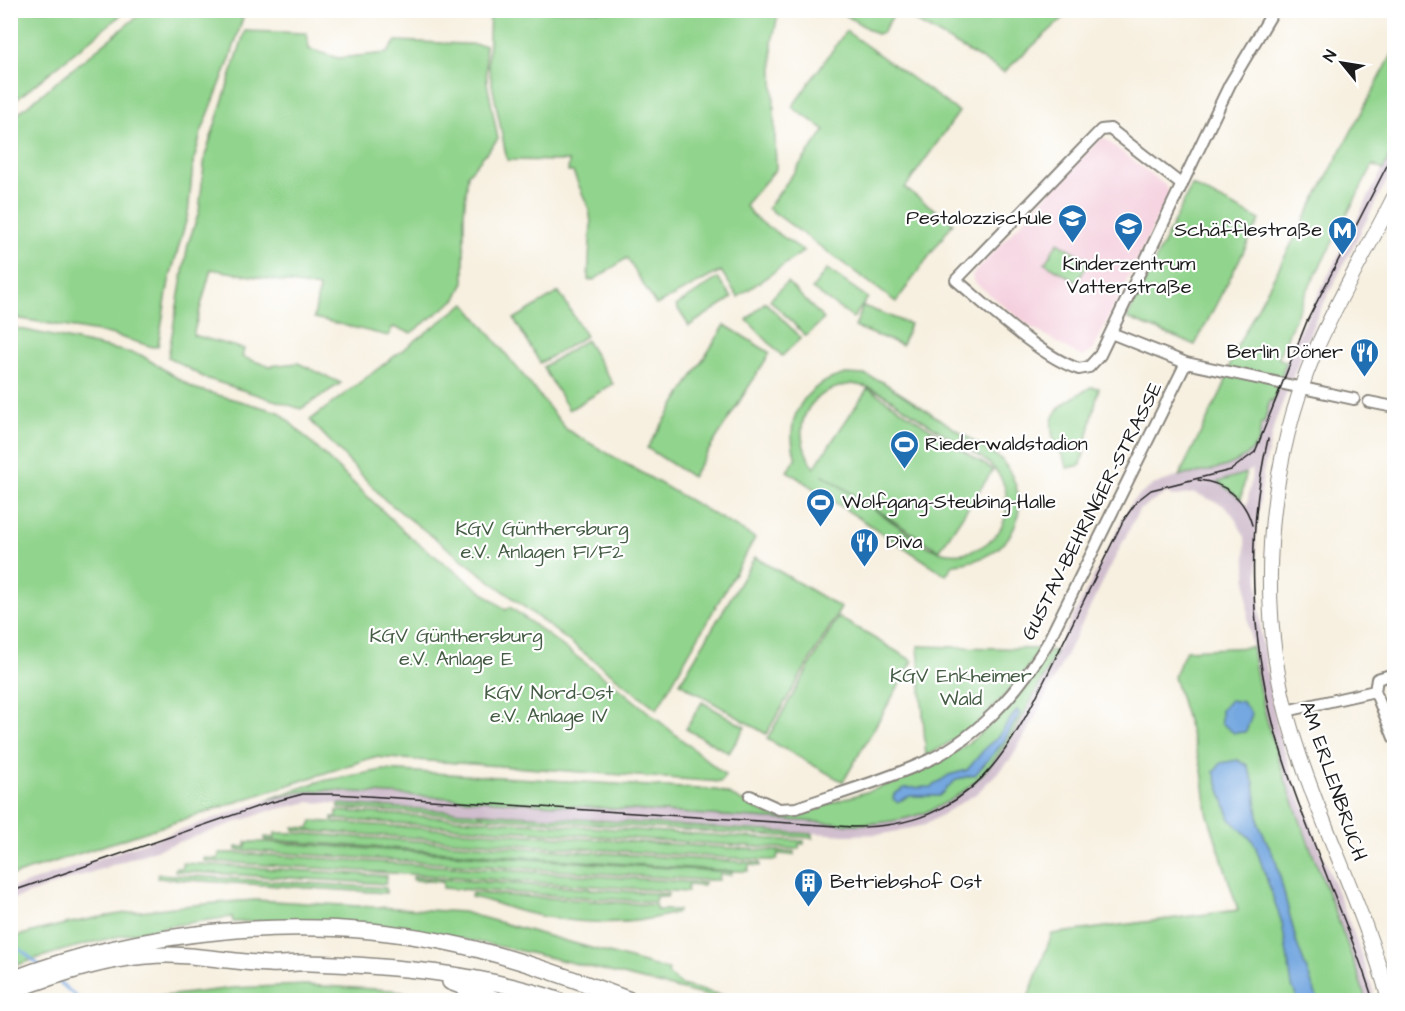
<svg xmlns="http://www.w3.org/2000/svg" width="1405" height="1011" font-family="'Architects Daughter',sans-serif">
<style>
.built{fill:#f4cfdd}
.industrial{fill:#d0bdcd;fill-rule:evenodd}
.green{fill:#91d48d;stroke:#567854;stroke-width:1.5;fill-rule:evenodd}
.water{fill:#75a7e0;stroke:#48627e;stroke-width:1.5}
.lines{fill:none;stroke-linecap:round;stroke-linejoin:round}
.stream{stroke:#75a7e0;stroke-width:3}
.minor-casing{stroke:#8a867e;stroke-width:14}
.major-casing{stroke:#8a867e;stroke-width:16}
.highway-casing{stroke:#8a867e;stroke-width:18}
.minor{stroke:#fff;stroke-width:10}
.major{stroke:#fff;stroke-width:14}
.highway{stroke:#fff;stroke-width:15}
.tram{stroke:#1c1c1c;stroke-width:1.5}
.labels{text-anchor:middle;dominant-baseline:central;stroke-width:4.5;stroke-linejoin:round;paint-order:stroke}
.poi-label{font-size:20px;fill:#1c1c1c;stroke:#fff;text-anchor:start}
.street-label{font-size:20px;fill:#1c1c1c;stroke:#fff}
.park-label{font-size:20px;fill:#455c44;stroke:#fff}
</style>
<rect width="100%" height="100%" fill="#fff"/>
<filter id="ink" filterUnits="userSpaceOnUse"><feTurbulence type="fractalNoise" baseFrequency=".0167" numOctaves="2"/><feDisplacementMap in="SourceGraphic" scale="12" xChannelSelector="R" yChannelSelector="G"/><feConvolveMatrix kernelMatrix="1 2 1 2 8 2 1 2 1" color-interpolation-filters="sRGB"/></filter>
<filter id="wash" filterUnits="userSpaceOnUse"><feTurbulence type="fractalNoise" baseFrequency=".008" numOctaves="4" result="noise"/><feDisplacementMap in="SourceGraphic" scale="24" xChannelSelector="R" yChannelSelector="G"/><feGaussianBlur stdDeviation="1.35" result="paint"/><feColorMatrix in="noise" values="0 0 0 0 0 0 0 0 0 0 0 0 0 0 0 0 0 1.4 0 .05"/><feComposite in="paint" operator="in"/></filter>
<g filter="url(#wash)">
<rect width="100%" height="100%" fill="#f7f0e0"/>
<path class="built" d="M1104,138L1165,185L1170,193L1093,350L1082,357L1029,326L973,281L972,275L1099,140Z"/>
<path class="industrial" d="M1394,147V167L1317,316L1275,422L1263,473L1256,538L1261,636L1277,726L1294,781L1356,940L1376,1000H1366L1342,930L1283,779L1268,732L1248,624L1245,537L1233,515L1223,505L1195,493L1170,497L1171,493L1165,494L1139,510L1033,721L1011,759L977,793L925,825L883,834L846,835L309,802L269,811L11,900L10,889L267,800L314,790L847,824L896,820L944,803L978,779L1010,741L1132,501L1153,485L1179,476L1224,467L1247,453L1258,442L1270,400L1273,401L1286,362L1301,328ZM1253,469L1247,505V506L1241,499L1246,473Z"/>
<path class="green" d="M11,10H126V11L11,104Z
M144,11H245L230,59L201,133L193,164L188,214L169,281L158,346L153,347L110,334L10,317V214L14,183L11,172V119Z
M490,11H779L772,42L776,169L745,205L755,218L804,251L738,297L721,271L656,305L627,258L594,280H588L591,223L589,209L573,172H568L569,161L507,160L488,64Z
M839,11H896L882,33L876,34Z
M897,11H1071L1004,72Z
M245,31L307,33L309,49L338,58L387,53L396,41L485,45L487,82L498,139L468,174L464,213V282L456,299L411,333L393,327L388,336L314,318L319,288L211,269L193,335L244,349L242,357L269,366L298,363L341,383L301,409L205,378L168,357L188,244L199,212L205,156Z
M846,31L959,112L905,188L953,223L896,302L768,208L825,130L792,107Z
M1394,51V147L1383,170L1373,165L1307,291L1278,358L1286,362L1273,401L1270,400L1264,423H1261C1260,428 1260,438 1258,442C1242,469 1206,471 1179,476L1224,386L1233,354Z
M1192,185L1260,220L1195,345L1127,318Z
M1058,242L1090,261L1077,282L1045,263Z
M827,269L868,298L853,318L812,289Z
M718,278L732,298L689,326L676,306Z
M787,282L824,319L806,336L770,300Z
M559,292L586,336L540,363L514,319Z
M765,302L801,338L782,356L747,320Z
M465,303L567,430L755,538L657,709L385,500L310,420Z
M863,306L910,324L902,345L855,327Z
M725,325L770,353L692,477L647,448Z
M11,327L141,355L193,388L279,412L410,537L506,610L510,607L620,689L725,775L721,782L374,757L11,876Z
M586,340L613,384L569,410L543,367Z
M846,374L866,375L883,382L1001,459C1039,506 1014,560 954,564L946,575L787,471L796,459C783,418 804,384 846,374ZM852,384L868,387L883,394C907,410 932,426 956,442C970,451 987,459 997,472C1012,492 1010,524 991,540C977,552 958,557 939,551L993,470L868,388L814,468C788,428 805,391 852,384ZM822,474L938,550V551L929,547Z
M1091,387L1099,388L1081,465L1067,468C1066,459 1061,454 1057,447C1040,411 1065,403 1091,387Z
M1246,473L1241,499L1218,482Z
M755,557L841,608L766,734L680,683Z
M838,617L913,661L843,782L767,739Z
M918,646L1040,649L1021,678L974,727L926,757Z
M1252,647C1269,772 1330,881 1366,1000H1027L1052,934L1238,910L1207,812L1202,770L1174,677L1186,650Z
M1050,650L1056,652C1006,751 974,826 847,824L327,790L300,792L267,800L317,782L383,770L716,790C739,794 762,819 785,817C911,778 975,768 1050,650Z
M702,702L745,727L729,753L686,729Z
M339,804L813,834V838L339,808Z
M337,811H339L804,841V844H799V849H794L332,819V817H337Z
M312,821L794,852V855L778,854L777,860H762L294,830V827L309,828Z
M275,833H293L760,863V866L749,865L748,871H733L265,840V837L275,838Z
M246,842H264L732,872L731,875L720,874L719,880H704L236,850V847H246Z
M219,853H236L704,883L703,886L688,885L687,892L672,891L204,861V858L218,859Z
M183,863L387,876L386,884L175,871V868H183Z
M158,874L386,888V893L157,878Z
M413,877L668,894L667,897L656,896L655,902L443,888V882L413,880Z
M472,893L656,905V910H678V912C629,928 572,924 523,912C506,908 487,899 471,897Z
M255,900L463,912L669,970L668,974L681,985L742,1000L712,997C554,959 397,912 233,922L232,917C156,926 82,942 11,967V938C91,914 172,906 255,900Z
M305,985L391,990L445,1000H131L233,988Z"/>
<path class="water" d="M1230,700L1242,702L1252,714L1246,732L1234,733L1221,723V710Z
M1017,710L1020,713L1003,743L975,775L957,779L939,796H910L897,802L893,799L894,794L905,788L931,787L949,775L967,770L987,746L997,738Z
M1238,760L1247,765L1254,783L1259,825L1276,861L1297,944L1318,1000H1298L1292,986L1282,923L1256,848L1252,840L1230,819L1214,772L1221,763Z"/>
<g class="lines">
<path class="stream" d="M20,949L39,965
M58,981L80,1000"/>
</g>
</g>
<g filter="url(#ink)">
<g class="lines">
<defs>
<path id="minor" d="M1182,185L1110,129L1101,130L956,280C986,305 1042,358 1079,369L1089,367L1100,355L1230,84L1274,10
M1111,333L1186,363L1354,399
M1369,402L1394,407
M1375,691L1394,738
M1375,691L1377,679L1394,674
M1286,711L1375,691
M750,796L779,809L796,808C837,794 879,782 918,765C974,742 1017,694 1047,644L1186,363"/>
<path id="major" d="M1389,1000C1365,908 1319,823 1292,732C1255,611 1266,470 1314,354C1337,300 1368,249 1394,197"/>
<path id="highway" d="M10,980C141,929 303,914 440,941C506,954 568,977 630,1000
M450,982L498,1000
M10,992C52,976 102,959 147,956C187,952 229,962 270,964C283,965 297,962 311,963C393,966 479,973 558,1000"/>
</defs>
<use href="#minor" class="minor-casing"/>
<use href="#major" class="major-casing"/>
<use href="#highway" class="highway-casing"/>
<use href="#minor" class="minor"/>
<use href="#major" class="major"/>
<use href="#highway" class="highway"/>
<path class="tram" d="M1268,439C1246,533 1250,634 1274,727C1299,820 1344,908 1373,1000
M1198,480C1225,482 1245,499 1252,525
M10,892L265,804L303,794H335L853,827C974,828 1011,749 1057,655C1079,610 1101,566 1123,521L1137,501L1151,490L1231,470L1255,452L1307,321L1394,152"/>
</g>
</g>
<defs>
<symbol id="school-pin" viewBox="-11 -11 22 30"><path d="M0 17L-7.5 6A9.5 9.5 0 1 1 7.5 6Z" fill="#1f6fb2" stroke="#fff"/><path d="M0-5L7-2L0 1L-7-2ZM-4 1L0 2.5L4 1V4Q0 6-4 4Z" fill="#fff"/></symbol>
<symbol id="metro-pin" viewBox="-11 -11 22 30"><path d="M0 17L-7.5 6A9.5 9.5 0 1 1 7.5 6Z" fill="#1f6fb2" stroke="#fff"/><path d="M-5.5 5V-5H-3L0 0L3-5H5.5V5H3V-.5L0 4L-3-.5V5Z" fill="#fff"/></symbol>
<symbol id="restaurant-pin" viewBox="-11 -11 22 30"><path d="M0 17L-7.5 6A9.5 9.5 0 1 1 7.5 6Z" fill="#1f6fb2" stroke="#fff"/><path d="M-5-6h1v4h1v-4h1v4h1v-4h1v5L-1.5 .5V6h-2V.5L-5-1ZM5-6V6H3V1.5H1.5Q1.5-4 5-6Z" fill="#fff"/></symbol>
<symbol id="stadium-pin" viewBox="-11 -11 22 30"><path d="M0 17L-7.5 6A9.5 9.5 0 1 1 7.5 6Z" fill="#1f6fb2" stroke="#fff"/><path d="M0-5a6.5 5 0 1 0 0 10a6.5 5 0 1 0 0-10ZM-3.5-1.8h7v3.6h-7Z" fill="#fff"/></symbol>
<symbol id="building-pin" viewBox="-11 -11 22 30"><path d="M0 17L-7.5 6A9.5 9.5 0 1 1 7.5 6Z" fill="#1f6fb2" stroke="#fff"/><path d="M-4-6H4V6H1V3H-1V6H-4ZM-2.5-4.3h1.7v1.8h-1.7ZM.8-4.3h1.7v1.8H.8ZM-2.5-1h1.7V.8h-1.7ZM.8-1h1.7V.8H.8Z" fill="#fff"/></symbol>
</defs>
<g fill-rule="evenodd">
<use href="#school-pin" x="1056" y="202" width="33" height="45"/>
<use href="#school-pin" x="1112" y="210" width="33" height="45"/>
<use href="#metro-pin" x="1326" y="214" width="33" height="45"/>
<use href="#restaurant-pin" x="1348" y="336" width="33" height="45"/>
<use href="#stadium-pin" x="888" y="428" width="33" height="45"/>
<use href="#stadium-pin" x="804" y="486" width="33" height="45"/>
<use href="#restaurant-pin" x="848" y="526" width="33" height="45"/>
<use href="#building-pin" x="792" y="866" width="33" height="45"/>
</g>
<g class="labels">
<g class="poi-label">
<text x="1052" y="218" text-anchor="end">Pestalozzischule</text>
<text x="1322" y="230" text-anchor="end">Schäfflestraße</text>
<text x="1129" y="264" text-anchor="middle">Kinderzentrum<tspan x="1129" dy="23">Vatterstraße</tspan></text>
<text x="1343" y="352" text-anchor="end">Berlin Döner</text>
<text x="925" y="444">Riederwaldstadion</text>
<text x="842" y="502">Wolfgang-Steubing-Halle</text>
<text x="886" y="542">Diva</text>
<text x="830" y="882">Betriebshof Ost</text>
</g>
<g class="street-label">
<text transform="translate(1092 511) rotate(-63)">GUSTAV-BEHRINGER-STRASSE</text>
<text transform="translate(1333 781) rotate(71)">AM ERLENBRUCH</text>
</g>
<g class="park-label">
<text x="542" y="529">KGV Günthersburg<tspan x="542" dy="23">e.V. Anlagen F1/F2</tspan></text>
<text x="456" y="636">KGV Günthersburg<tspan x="456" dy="23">e.V. Anlage E</tspan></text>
<text x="961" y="676">KGV Enkheimer<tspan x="961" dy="23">Wald</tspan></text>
<text x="549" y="693">KGV Nord-Ost<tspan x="549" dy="23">e.V. Anlage IV</tspan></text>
</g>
</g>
<rect width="1405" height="1011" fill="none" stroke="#fff" stroke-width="36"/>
<g transform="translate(1342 63) rotate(300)" stroke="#ffffff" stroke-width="4.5" paint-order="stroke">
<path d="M0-4.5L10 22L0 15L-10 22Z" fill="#1c1c1c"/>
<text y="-9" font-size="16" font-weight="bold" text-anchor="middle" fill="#1c1c1c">N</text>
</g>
</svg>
